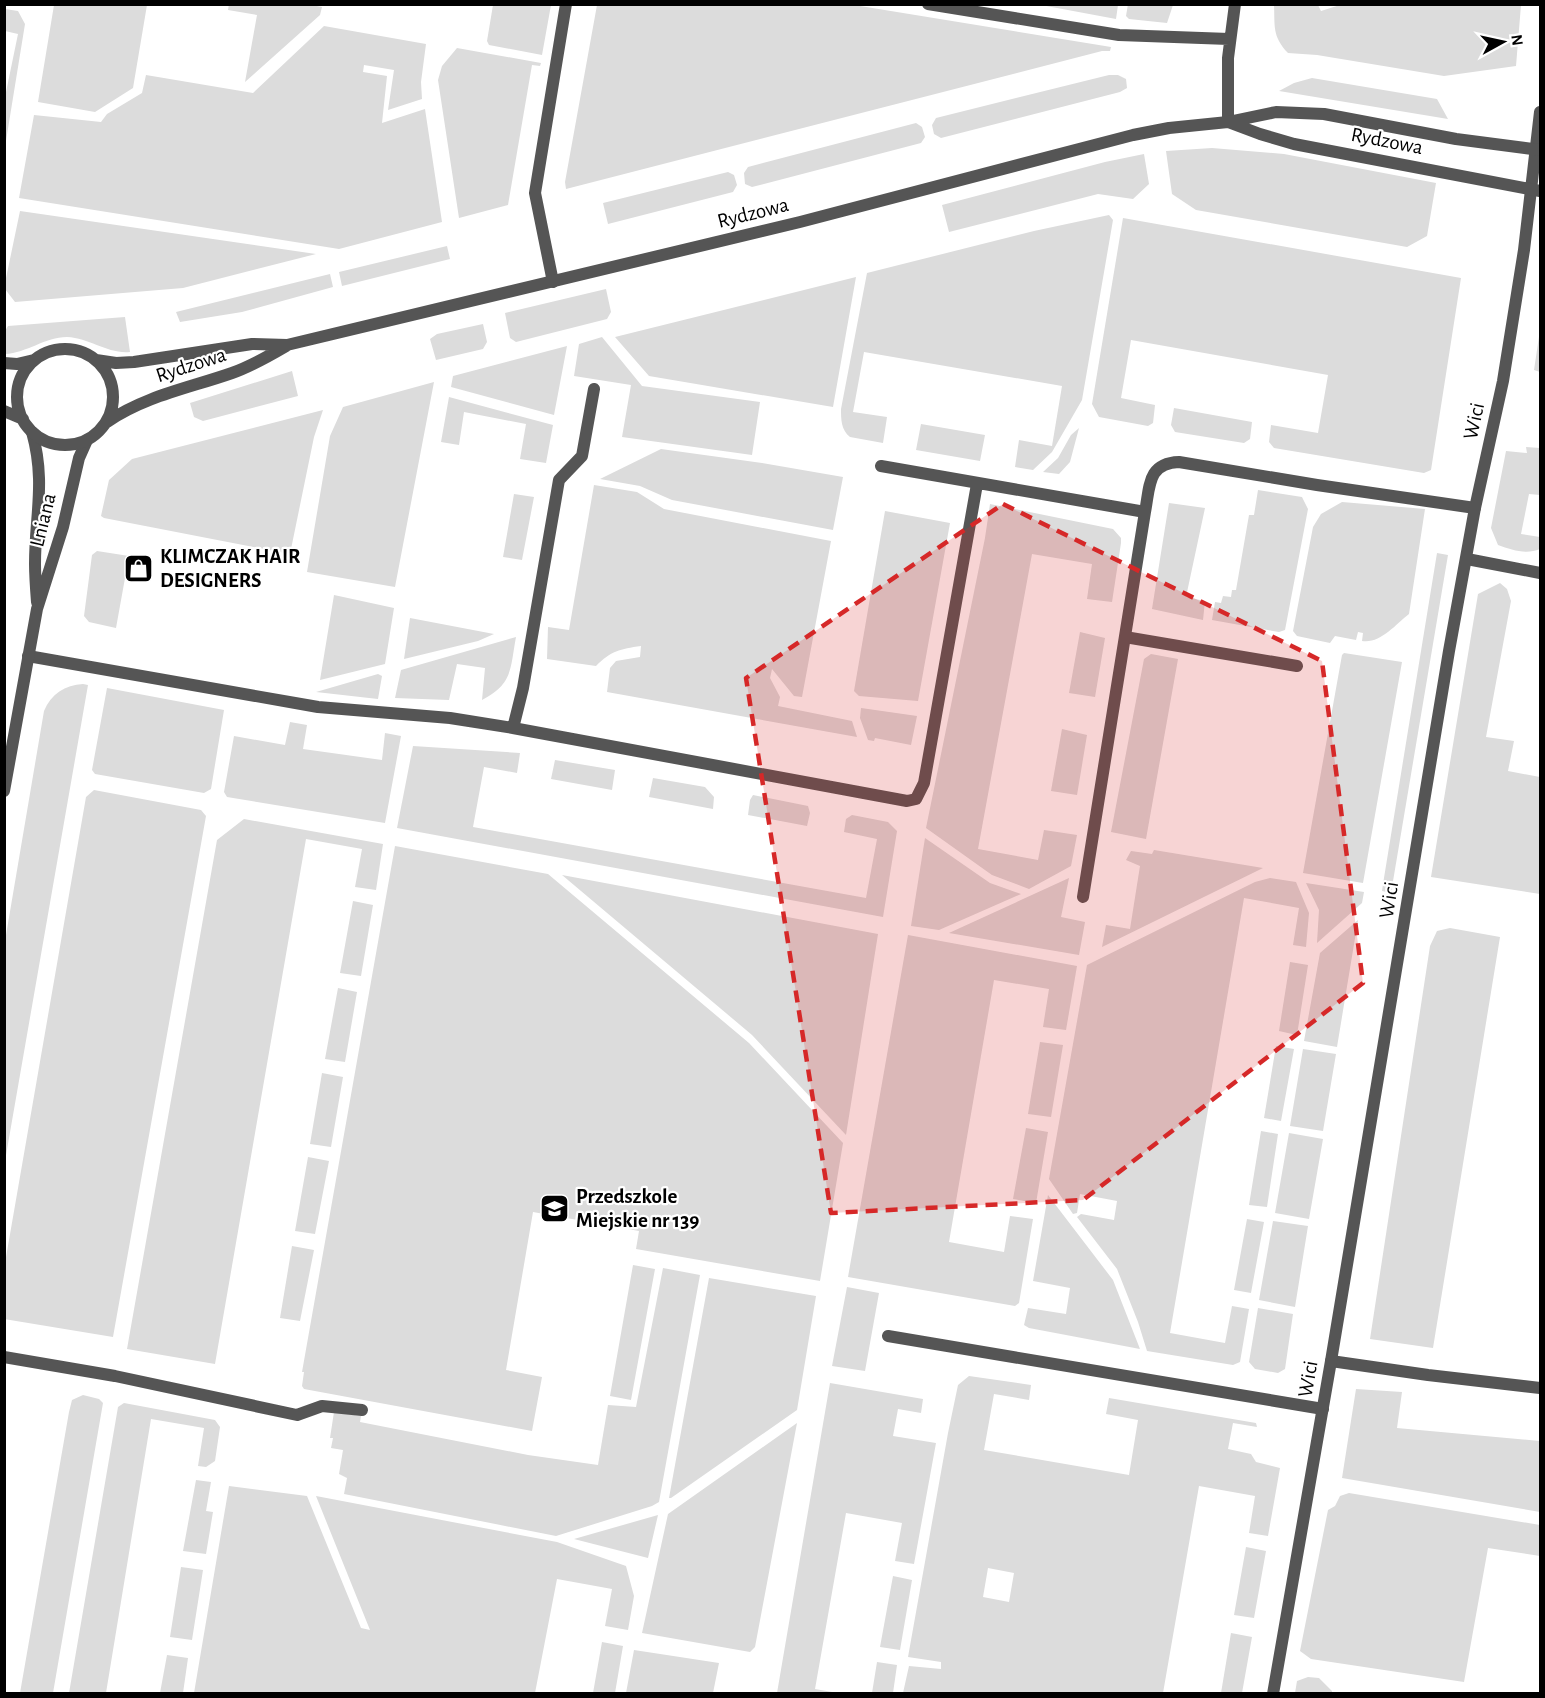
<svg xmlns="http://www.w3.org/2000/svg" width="1545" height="1698" font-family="'Alegreya Sans',sans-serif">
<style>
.green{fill:#dcdcdc;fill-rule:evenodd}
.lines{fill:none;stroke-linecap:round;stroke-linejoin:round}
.service{stroke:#555;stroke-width:12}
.minor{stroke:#555;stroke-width:12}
.tertiary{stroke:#555;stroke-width:12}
.marked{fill:#d62828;fill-opacity:0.2;stroke:#d62828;stroke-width:4.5;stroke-dasharray:12 8;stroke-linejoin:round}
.labels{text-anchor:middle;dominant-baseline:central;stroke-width:4.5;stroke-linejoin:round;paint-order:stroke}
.street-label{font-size:21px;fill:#000;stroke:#fff}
.poi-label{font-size:21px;font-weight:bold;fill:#000;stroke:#fff;text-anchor:start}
</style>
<rect width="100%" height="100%" fill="#fff"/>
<path class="green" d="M229,4H306L322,7L320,15L245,82L257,15L228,10Z
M1128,4H1173V5L1167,23L1129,19L1126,16Z
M54,5H147L133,88L95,112L38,102Z
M493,5H551L542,55L489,45L487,41Z
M597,5H854L1111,47L1110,51H1102L566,189L565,182Z
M1041,5H1118L1116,19Z
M1340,5H1521L1516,66L1444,76L1317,55L1288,53C1272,36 1275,26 1274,5H1318L1321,11Z
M5,9L18,11L25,24L5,147V97L18,34L5,31Z
M324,26L426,44L421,82L422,99L388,110L394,70L364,65L363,72L387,76L382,123L425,109L442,222L339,249L19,198L34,115L101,122L107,114L142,93L146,75L253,93Z
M457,48L541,63L540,66L532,65L508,205L459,218L438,80L442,66Z
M1109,75H1118L1126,79L1127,88L1120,92L941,138L934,134L932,125L936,118Z
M1312,78L1437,99L1448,119L1279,91L1294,83Z
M916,123L922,127L925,137L921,143L752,187L745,184L744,173L748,167Z
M1212,148L1284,154L1436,183L1427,236L1407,247L1196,210L1172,194L1166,151Z
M1144,154L1149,184L1133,199L1098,194L949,232L942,205L1105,162Z
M728,172L734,175L737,185L733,192L608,224L603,203Z
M20,211L316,254L183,288L15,302L5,289V283Z
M1109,215L1113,220L1082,400L1052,452L1033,470L1015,467L1019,440L1052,446L1062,386L864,352L853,412L887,417L883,443L850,437C841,430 841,419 841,409L867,273L1034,231Z
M1123,218L1461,278L1431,470L1424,473L1274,448L1269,442L1271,425L1318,433L1328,375L1131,340L1121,398L1155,405L1153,423L1148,426L1099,417L1092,404Z
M447,246L450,259L342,286L339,272Z
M330,274L333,287L242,312L180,322L176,312Z
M856,277L833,407L649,376L615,337Z
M606,289L611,312L607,319L516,342L510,338L505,313Z
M125,317L130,352C107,354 90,338 67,337C45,337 27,353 5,354V331L8,326Z
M483,324L487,342L483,349L436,360L430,339L437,334Z
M1540,330V372L1534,370Z
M602,337L642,386L760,402L752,455L622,437L631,385L574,376L579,344Z
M567,346L554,415L451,387L453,376Z
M292,371L298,396L203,421L194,417L190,403Z
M434,382L395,587L307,572L330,436L343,407Z
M449,397L553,425L546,463L520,459L526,424L464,412L459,445L441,442Z
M1174,408L1252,422L1250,439L1244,443L1175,432L1171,425Z
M323,410L314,437L290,554L104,518L101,516L109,480L132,459Z
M921,424L985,435L980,461L916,450Z
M1079,428L1070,462L1059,474L1043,472L1058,458L1071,435Z
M1526,447L1540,448V495L1529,494L1521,534L1540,537V549C1526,555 1512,550 1498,545L1491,528L1506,451L1527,453Z
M661,449L762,463L843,477L833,530L672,500L640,486L600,479Z
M594,485L637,492L664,509L831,541L802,697L794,696L772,669L770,678L780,697L778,706L852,721L857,737L607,692L610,668L616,661L640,657L641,646C620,649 611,651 596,666L547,659L548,627L569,630Z
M1258,490L1302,497L1308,509L1285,630L1279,632L1212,620L1215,602L1221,603L1223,596L1231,597L1232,590H1236L1249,515H1254Z
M514,494L534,497L522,560L503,557Z
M1342,502L1425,509L1409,614C1395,625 1380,644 1362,641L1363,633L1358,632L1356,640L1335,636L1330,643L1297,636L1293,631L1313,527L1321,514Z
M1169,503L1205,508L1186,597L1205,601L1203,620L1152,609Z
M990,504L1113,529L1121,538V543L1112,602L1087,599L1092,564L1032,554L978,849L1038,860L1044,830L1077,835L1071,866L1029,889L992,875L926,828L985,538Z
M885,511L950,523L918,701L859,696L854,691Z
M97,551L129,556L116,628L89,622L84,616L92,555Z
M1437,553L1448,555L1391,893L1382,891L1383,884Z
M1500,583L1507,589L1511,601L1486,737L1514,741L1508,771L1540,777V894L1431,877L1478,594Z
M334,595L394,608L385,664L320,680Z
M410,618L494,634L478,641L404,659Z
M1080,632L1105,638L1095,697L1069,693Z
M516,637C510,669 513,684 482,700L485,668L457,664L449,700L395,698L401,670Z
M1344,653L1402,662L1363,883L1303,873L1342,655Z
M1151,654L1178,659L1146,839L1111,832L1144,659Z
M378,674L382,676L378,699L316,692Z
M83,684L88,685L5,1161V941L44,711C51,694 65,685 83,684Z
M107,688L224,710L211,789L204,793L95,774L92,770Z
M861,708L917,716L911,745L875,738L874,741L868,740L860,718Z
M290,722L307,725L303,749L382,760L385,733L401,736L385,823L227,797L224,792L234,736L285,745Z
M1062,729L1087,735L1077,795L1051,791Z
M413,746L520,753L517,773L484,767L473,827L866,898L877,839L844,832L846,819L852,815L888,822L897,831L883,917L397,828Z
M555,760L615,770L612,790L551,779Z
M653,778L705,787L714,797L713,809L649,797Z
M94,790L201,810L206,816L113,1337L4,1319L5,1263L86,797Z
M753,795L808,806L810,813L807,826L748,815L750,800Z
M244,819L383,844L376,890L355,887L362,849L306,839L215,1364L127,1349L217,840Z
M925,838L990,883L1021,894L939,930L911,926Z
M395,846L548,874L749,1043L843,1143L820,1281L636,1249L639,1231L533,1212L506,1370L542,1377L532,1431L304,1389L302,1386L304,1372H302Z
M1154,850L1263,868L1102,947L1106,925L1130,929L1140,866L1126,860L1131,851L1152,854Z
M562,875L878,934L846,1135L752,1035Z
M1069,878L1061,917L1085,922L1079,955L949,933Z
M1270,878L1296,882L1309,913L1306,947L1293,945L1299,908L1244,898L1170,1333L1225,1343L1232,1306L1249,1309L1240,1362L1233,1365L1147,1351L1138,1322L1117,1269L1077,1217L1081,1214L1114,1220L1117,1201L1080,1194L1077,1213L1073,1214L1049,1179L1087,965L1255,882Z
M1306,883L1364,892L1362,903L1317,943L1319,910Z
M353,901L373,905L361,976L340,973Z
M1358,920L1337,1047L1304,1041L1320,953Z
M1450,928L1500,937L1433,1348L1370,1339L1430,946L1437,931Z
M908,935L1077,966L1066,1030L1043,1027L1049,989L994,980L949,1242L1004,1252L1010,1216L1033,1219L1019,1303L1015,1306L848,1277Z
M1290,962L1308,965L1297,1035L1279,1031Z
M338,988L357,992L345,1062L325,1059Z
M1040,1042L1063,1045L1051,1117L1028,1114Z
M1276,1046L1294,1049L1281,1121L1264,1118Z
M1303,1049L1336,1054L1323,1131L1290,1126Z
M322,1073L343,1077L331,1147L310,1144Z
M1026,1128L1048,1132L1036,1203L1013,1199Z
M1261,1131L1278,1134L1267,1207L1249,1205Z
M1289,1133L1323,1139L1309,1219L1275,1213Z
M308,1157L329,1161L315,1234L295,1231Z
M1048,1195L1113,1280L1140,1349L1029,1328L1024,1325L1028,1308L1066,1314L1070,1288L1033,1281Z
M1247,1219L1264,1222L1251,1293L1234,1290Z
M1273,1221L1308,1226L1295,1307L1259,1300Z
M292,1246L314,1250L300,1321L280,1318Z
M633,1265L655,1269L631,1400L610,1396Z
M663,1268L700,1275L659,1502L652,1506L556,1536L344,1494L347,1478L339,1474L343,1450L331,1448L333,1438H330L334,1412L361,1416L360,1422L528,1455L598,1465L608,1405L636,1407Z
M709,1278L816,1296L797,1410L671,1498H669Z
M847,1287L879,1293L865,1371L832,1366Z
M1258,1308L1293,1314L1285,1369L1278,1373L1255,1369L1249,1362Z
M969,1376L1031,1385L1029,1400L994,1394L984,1450L1129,1475L1138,1420L1106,1414L1109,1398L1256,1423L1257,1427L1233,1423L1228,1449L1251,1454L1256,1462L1280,1468L1268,1536L1249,1533L1255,1496L1199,1486L1163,1693H903L909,1666L941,1669V1662L908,1657L948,1433L958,1385ZM988,1568L1014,1573L1009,1602L983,1597Z
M830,1383L923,1399L921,1413L898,1409L893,1436L936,1443L914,1564L895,1561L902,1523L846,1513L815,1689L838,1693H777Z
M1356,1389L1402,1392L1397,1428L1540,1441V1512L1342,1478Z
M83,1395L99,1399L103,1403L53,1693H20L69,1412L72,1400Z
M124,1403L215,1420L220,1427L215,1461L206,1467L198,1466L204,1428L151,1419L106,1693H69L118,1407Z
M797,1423L755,1647L750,1652L642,1633L668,1514Z
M196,1480L211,1482L206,1511L213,1512L206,1554L183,1551Z
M229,1486L307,1496L361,1628L370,1630L316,1496L557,1542L626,1566L634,1596L628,1630L605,1626L612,1589L557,1579L535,1693H194Z
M1349,1493L1540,1525V1556L1488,1548L1464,1682L1311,1659L1300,1651L1328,1510L1335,1506L1340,1496Z
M658,1515L648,1558L574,1539Z
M1246,1547L1266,1551L1254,1618L1234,1615Z
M181,1567L203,1570L192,1640L170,1637Z
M893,1576L912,1580L900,1650L880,1647Z
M1231,1633L1252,1637L1242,1693H1221Z
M602,1642L623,1646L615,1693H593Z
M634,1650L719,1663L713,1693H626Z
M167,1655L188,1658L183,1693H160Z
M877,1662L897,1665L893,1693H872Z
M1308,1677L1319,1678L1332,1691V1693H1295L1297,1681Z"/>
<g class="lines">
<path class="service" d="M553,282L535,193L566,4
M881,466L1145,512C1150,487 1147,463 1179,462L1317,485L1475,508
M1467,559L1540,573
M1125,637L1297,666
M28,656L318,707L450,718L513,728L907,801L916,799L924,783L977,484
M513,728L523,688L559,480L582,456L594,389
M1083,897L1145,512
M888,1336L1323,1409
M4,1357L115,1376L297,1415L322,1406L362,1410
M1331,1361L1428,1375L1540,1388"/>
<path class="minor" d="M928,4L1119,35L1229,39
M1228,122V58L1235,4
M32,432C46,482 35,515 35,564C35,576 36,589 37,602
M4,791L37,609L63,527L79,458L87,440
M1273,1694L1331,1361L1449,651L1475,508L1503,381L1524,250L1540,112"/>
<path class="tertiary" d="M1228,122L1260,134L1294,144L1540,191
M17 397a48 48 0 1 1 96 0a48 48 0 1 1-96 0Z
M96,360L116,363L134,362L252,344L287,345L800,222L1133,135L1169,128L1228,122L1276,112L1324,114L1456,139L1540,150
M4,363L17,364L34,360
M4,411L23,419
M107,422C145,396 189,388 232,373C252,366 269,356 286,346"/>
</g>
<path class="marked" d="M1003,504L1322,661L1363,983L1083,1200L831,1213L746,678Z"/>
<defs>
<symbol id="shop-square" viewBox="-11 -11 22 22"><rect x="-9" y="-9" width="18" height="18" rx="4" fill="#000" stroke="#fff"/><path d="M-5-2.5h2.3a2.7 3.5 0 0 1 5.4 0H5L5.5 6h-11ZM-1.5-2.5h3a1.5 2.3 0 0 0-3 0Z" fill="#fff"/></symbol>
<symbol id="school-square" viewBox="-11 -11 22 22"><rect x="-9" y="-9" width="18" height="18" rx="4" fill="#000" stroke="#fff"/><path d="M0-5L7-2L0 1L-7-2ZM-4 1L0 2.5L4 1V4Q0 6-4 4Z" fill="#fff"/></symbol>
</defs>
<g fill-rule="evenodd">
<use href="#shop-square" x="122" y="552" width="33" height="33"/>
<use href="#school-square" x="538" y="1192" width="33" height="33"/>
</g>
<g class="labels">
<g class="street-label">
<text transform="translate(1387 141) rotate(11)">Rydzowa</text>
<text transform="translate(753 213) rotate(-14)">Rydzowa</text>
<text transform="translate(191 365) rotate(-18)">Rydzowa</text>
<text transform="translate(1474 421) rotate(-78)">Wici</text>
<text transform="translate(43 520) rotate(-76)">Lniana</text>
<text transform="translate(1389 900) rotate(-81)">Wici</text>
<text transform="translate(1308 1379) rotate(-80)">Wici</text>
</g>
<g class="poi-label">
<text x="160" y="556">KLIMCZAK HAIR<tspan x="160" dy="24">DESIGNERS</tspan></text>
<text x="576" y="1196">Przedszkole<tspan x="576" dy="24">Miejskie nr 139</tspan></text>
</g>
</g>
<rect width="1545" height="1698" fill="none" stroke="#000000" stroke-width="12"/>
<g transform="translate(1503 42) rotate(82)" stroke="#ffffff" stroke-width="4.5" paint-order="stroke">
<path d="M0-4.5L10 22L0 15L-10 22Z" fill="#000000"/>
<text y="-9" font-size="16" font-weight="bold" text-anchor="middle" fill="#000000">N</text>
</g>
</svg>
